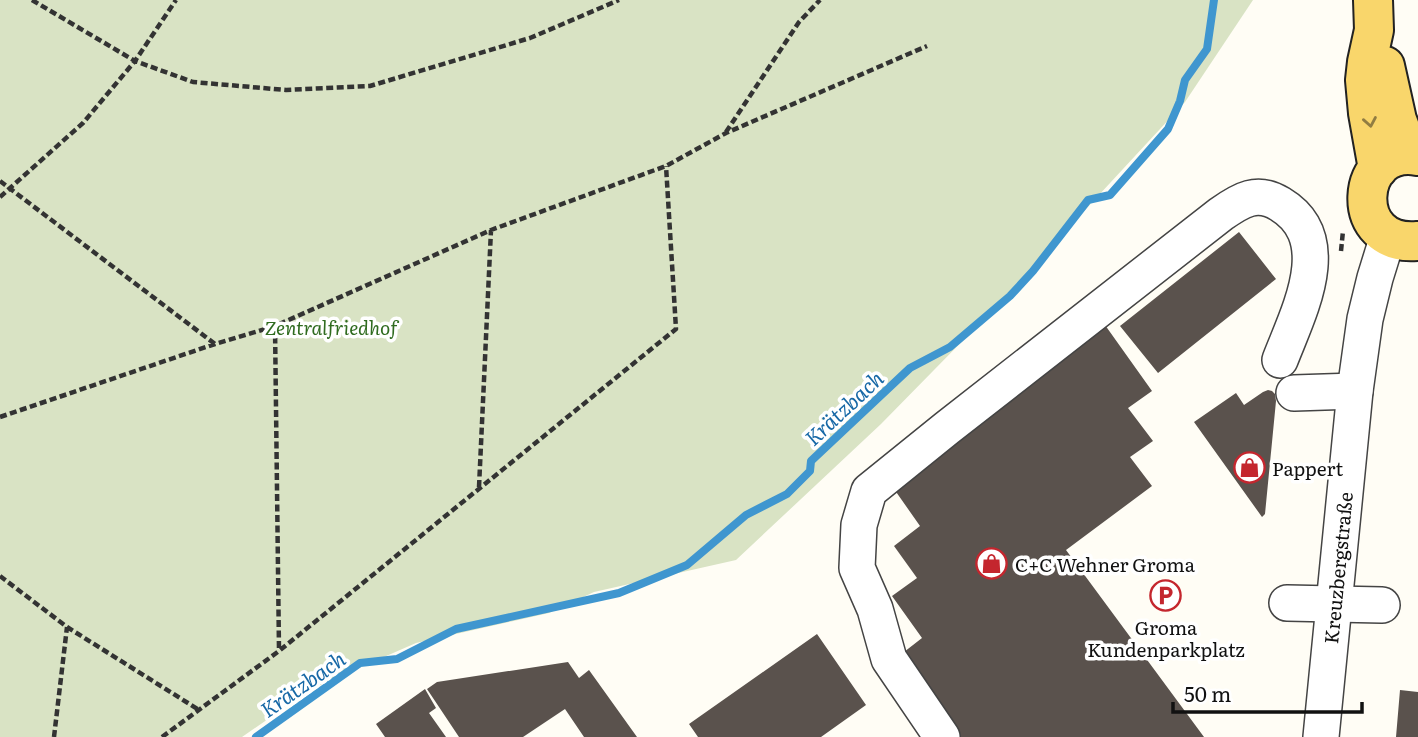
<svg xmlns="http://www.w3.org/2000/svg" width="1418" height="737" font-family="Literata,serif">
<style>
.cemetery{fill:#d9e3c4}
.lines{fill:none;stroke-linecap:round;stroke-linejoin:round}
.stream{stroke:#3f96cf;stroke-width:8}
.building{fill:#5a524d}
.minor-casing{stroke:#444;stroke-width:38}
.major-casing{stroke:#222;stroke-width:42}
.path{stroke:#333;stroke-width:4.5;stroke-dasharray:7 3.5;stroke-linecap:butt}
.minor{stroke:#fff;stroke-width:35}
.major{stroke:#f9d66b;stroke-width:38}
.oneway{stroke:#917d42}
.labels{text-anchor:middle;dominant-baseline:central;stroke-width:7;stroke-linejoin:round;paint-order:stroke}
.park-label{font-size:19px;font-style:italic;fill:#2f6b1f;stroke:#fff}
.poi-label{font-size:19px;fill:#111;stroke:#fff;text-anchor:start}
.street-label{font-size:19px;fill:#111;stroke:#fff}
.water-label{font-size:21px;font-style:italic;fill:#1768a6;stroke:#fff}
</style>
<rect width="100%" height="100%" fill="#fffdf5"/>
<path class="cemetery" d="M0,0H1253L1185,102L986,317L881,424L736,560L594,592L549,613L416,643L313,688L242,737H0Z"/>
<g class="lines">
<path class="stream" d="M256,737L360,663L397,659L456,629L619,593L687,565L746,515L787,494L810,471L811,461L910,368L950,347L1010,296L1033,271L1088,200L1110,195L1168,129L1180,101L1185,80L1207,49L1214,0"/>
</g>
<path class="building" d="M1239,232L1276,279L1158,373L1120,326Z
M1105,325L1152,391L1128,408L1153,441L1130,457L1152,486L1066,550L1204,737H950L895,659L922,638L892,596L917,578L894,546L920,526L887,479Z
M1268,390L1272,391L1275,394L1276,401L1265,514L1262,517L1194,422L1236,393L1244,405L1263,392Z
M817,634L866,705L821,737H698L689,724Z
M568,662L579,678L589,670L637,737H584L565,709L523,737H459L427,689L437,682Z
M425,689L436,708L429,713L446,737H385L376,724Z
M1400,690L1418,692V737H1396Z"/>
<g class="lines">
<defs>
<g id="minor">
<path d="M1294,393L1355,391"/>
<path d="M1287,603L1382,605"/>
<path d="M942,737L889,659L875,609L857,568L859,525L869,491L947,428L1221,214C1241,200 1257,190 1280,204C1338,239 1298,313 1280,360"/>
<path id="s1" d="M1321,737L1355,391L1365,319L1375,278L1388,236"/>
</g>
<path id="major" d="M1373,0L1374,30L1367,62L1365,80L1368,113L1378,169
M1385,66L1397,120L1410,154
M1418,156C1354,144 1347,248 1418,241"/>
</defs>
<use href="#minor" class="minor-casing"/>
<use href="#major" class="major-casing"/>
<path class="path" d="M32,0L135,61L193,82L286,90L370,86L530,38L619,0
M726,132L799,22L820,0
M0,181L215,344
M0,197L83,123L135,61L176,0
M1341,251L1343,231
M275,326L279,650
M0,417L215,344L275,326L491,230L666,166L726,133L927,46
M479,487L491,230
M0,576L67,627L199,710
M54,737L67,627
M162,737L279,651L676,329L666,166"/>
<use href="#minor" class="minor"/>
<use href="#major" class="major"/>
</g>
<defs><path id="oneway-chevron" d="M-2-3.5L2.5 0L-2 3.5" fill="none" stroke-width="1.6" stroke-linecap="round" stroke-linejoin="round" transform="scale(1.75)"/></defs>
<use class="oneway" href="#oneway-chevron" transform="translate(1370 122) rotate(80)"/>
<defs>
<symbol id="shop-ring" viewBox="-11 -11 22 22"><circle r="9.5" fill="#fff" stroke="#c4262e" stroke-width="1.5"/><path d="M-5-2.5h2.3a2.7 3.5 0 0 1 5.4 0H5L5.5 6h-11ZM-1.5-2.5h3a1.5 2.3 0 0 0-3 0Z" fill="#c4262e"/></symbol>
<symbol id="parking-ring" viewBox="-11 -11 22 22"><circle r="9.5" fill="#fff" stroke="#c4262e" stroke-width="1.5"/><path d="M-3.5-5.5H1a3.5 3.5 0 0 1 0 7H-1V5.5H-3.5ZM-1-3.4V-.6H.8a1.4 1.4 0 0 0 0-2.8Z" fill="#c4262e"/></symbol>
</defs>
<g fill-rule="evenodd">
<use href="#shop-ring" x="1232" y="450" width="35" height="35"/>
<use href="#shop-ring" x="974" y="546" width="35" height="35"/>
<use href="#parking-ring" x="1148" y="578" width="35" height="35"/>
</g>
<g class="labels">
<g class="park-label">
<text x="331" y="327">Zentralfriedhof</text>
</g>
<g class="poi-label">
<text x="1272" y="468">Pappert</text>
<text x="1015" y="564">C+C Wehner Groma</text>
<text x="1166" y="627" text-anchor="middle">Groma<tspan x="1166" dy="22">Kundenparkplatz</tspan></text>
</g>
<g class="street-label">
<text stroke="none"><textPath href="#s1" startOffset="170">Kreuzbergstraße</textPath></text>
</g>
<g class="water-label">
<text transform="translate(843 407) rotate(-43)">Krätzbach</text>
<text transform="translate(302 683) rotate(-35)">Krätzbach</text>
</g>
</g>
<path d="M1173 702v10h189v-10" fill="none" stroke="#111111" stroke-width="3.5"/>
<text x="1184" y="702" font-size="21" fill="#111111" stroke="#ffffff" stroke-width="5" paint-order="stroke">50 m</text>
</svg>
